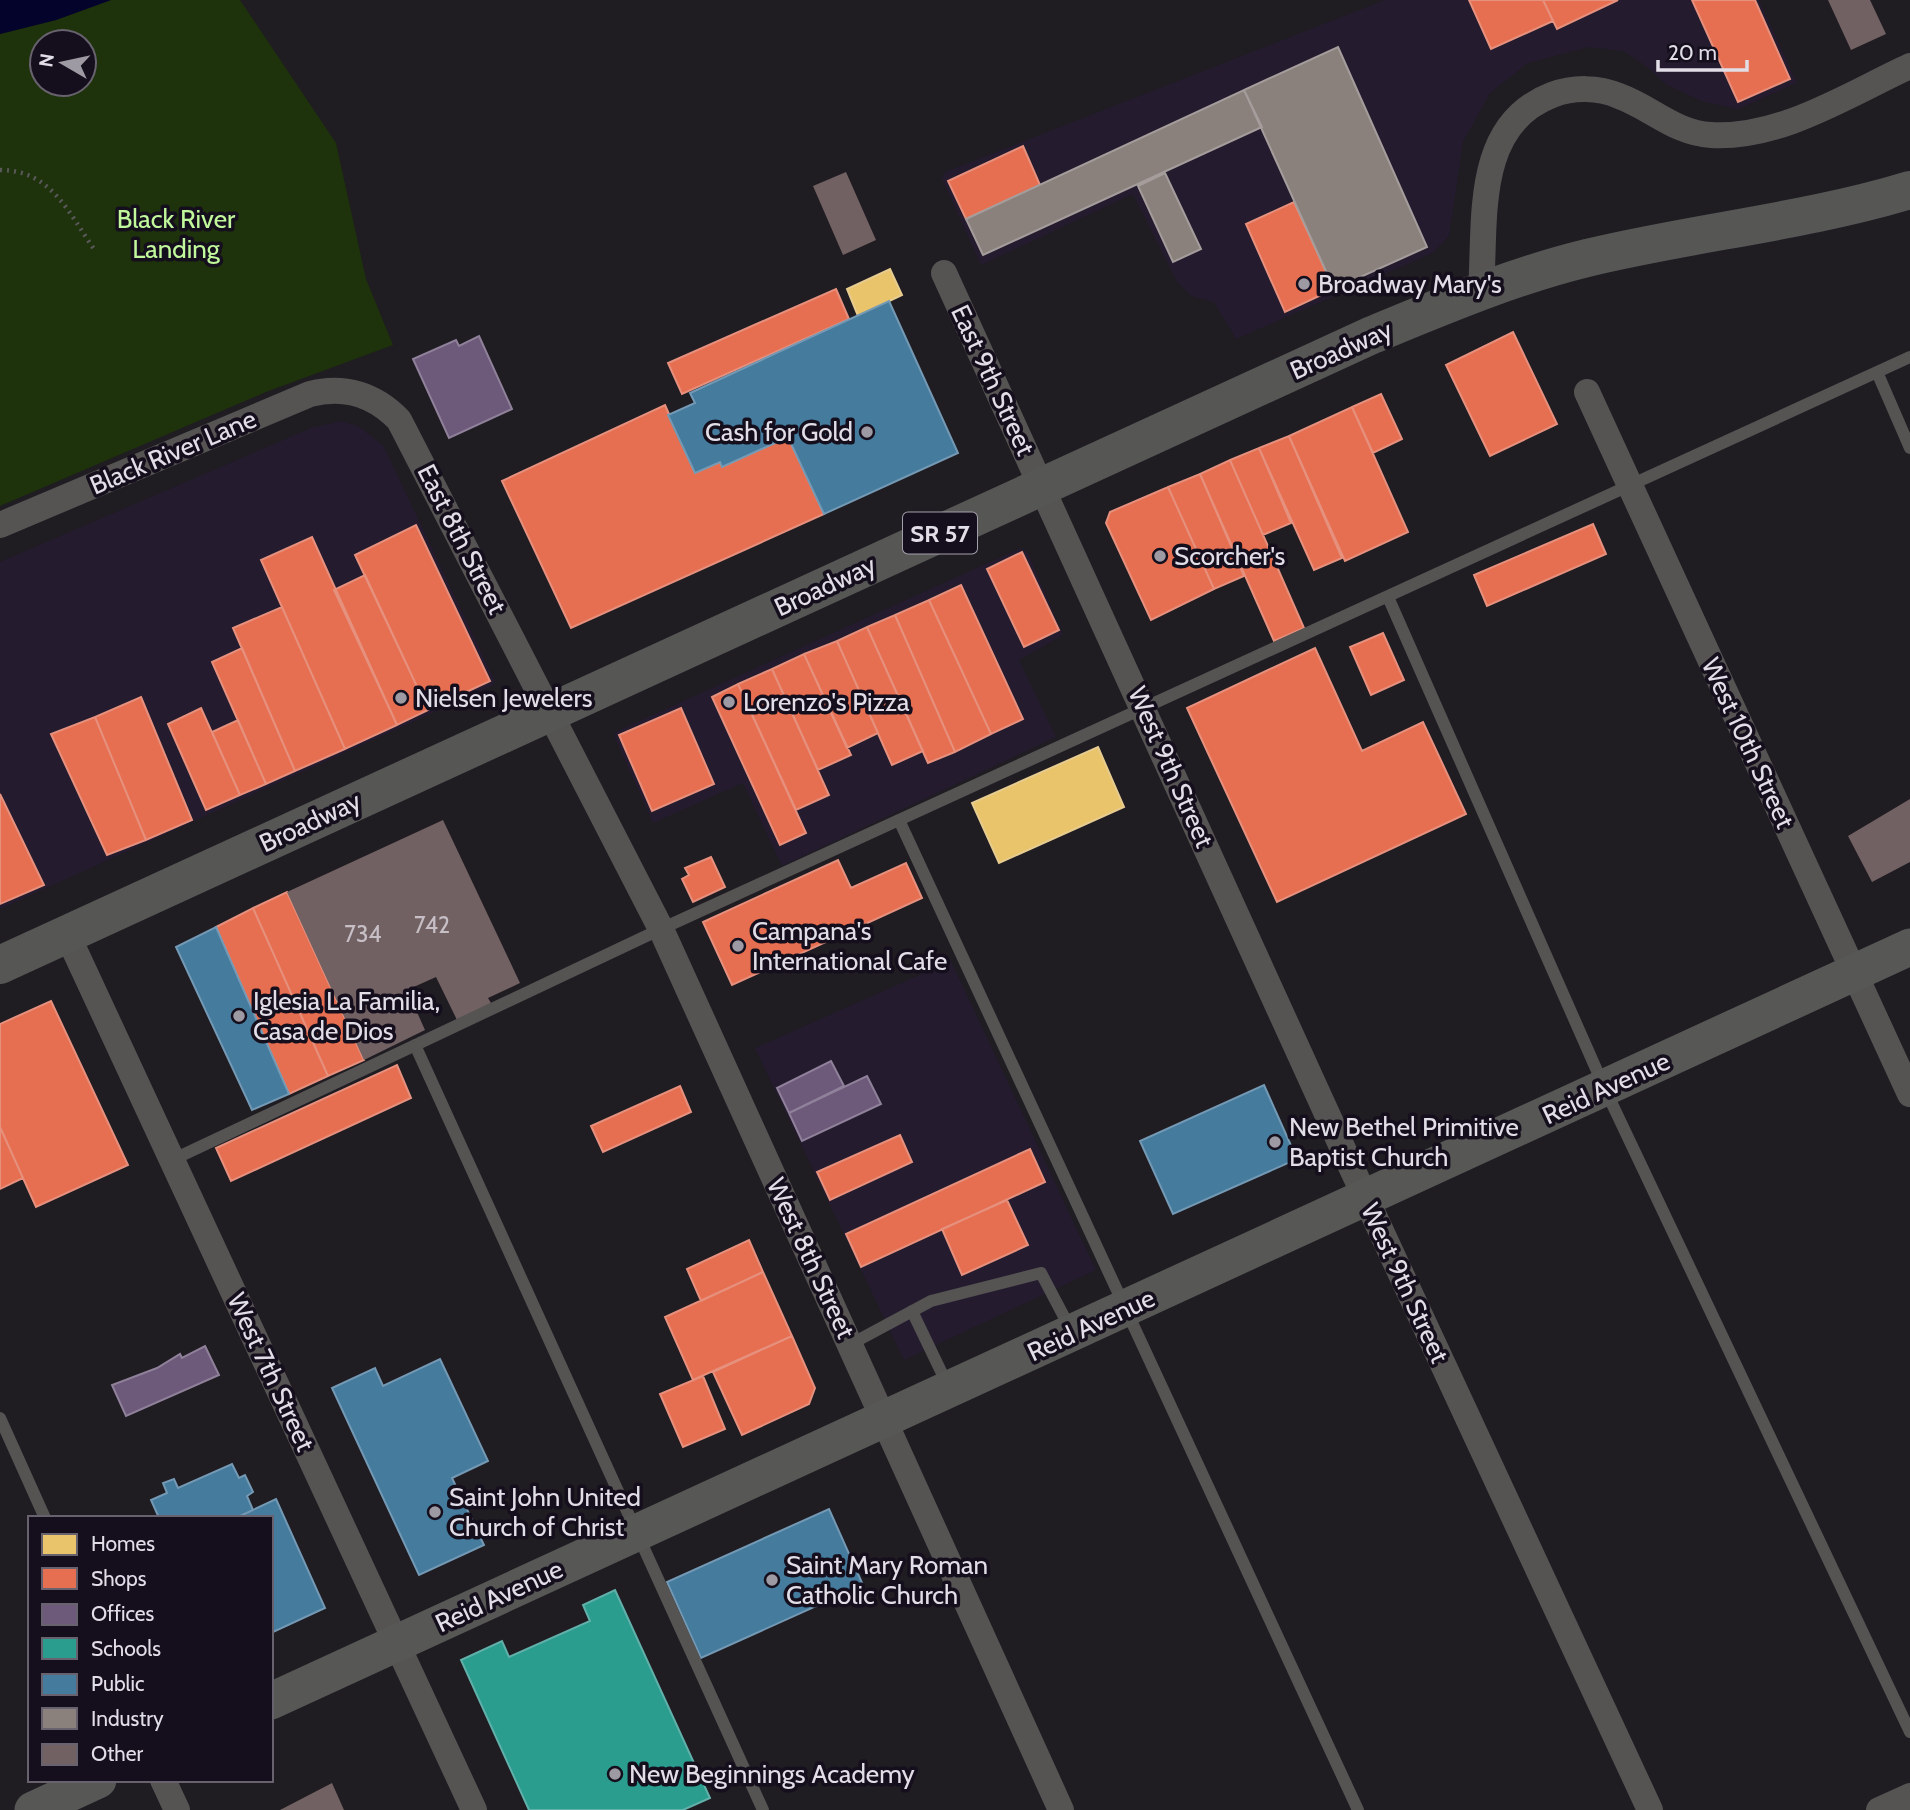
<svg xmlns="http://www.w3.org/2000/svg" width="1910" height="1810" font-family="Cabin,sans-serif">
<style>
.built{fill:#241c2e}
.green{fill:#1e320c;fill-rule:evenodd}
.water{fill:#03032c}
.homes{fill:#e9c46a;stroke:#e7cc90;stroke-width:2}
.shops{fill:#e76f51;stroke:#e6907e;stroke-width:2}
.offices{fill:#6d597a;stroke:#90819b;stroke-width:2}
.schools{fill:#2a9d8f;stroke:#61b0aa;stroke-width:2}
.public{fill:#457b9d;stroke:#7499b4;stroke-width:2}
.industry{fill:#8a817c;stroke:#a49d9c;stroke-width:2}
.building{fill:#726162}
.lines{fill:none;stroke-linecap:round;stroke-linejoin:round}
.path{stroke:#5a595a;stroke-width:4.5;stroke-dasharray:2 5;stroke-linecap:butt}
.lane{stroke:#555453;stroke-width:12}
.street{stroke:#555453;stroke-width:26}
.secondary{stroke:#575856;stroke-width:37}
.primary{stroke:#565655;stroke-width:38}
.poi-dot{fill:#9e9aa3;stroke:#150f1d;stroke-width:2.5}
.labels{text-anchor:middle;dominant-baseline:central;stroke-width:7;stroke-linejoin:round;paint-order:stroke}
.number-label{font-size:23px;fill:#c6bfc6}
.shield{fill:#150f1d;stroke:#a4a0ab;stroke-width:2}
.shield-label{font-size:24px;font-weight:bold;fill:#e2dee8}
.park-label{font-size:26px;fill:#c0f89b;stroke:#150f1d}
.poi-label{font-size:26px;fill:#e2dee8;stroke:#150f1d;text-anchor:start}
.street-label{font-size:26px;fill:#e2dee8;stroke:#150f1d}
</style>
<rect width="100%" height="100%" fill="#1f1c22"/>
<path class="built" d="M1385,0H1759L1797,83L1738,109L1701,101L1665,84L1646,66L1623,51L1589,47L1528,63L1490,93L1463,142L1449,236L1433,253L1236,339L1214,302L1191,296L1177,282L1133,194L981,265L942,179L945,172Z
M341,421L358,426L383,445L495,681L492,686L0,909V562L311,428Z
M1021,548L1028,553L1063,635L1019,660L1056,737L782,866L743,783L653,823L614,736L617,731Z
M951,961L1096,1270L904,1360L755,1048Z"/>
<path class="green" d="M111,0H240L336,143L366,279L393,345L266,392L0,506V34L56,20ZM42,42H84V84H42Z"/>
<path class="water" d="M0,0H111L56,20L0,34Z"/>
<path class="homes" d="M890,269L902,295L858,316L847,289Z
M1098,747L1124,807L999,863L972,803Z"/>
<path class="shops" d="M1469,0H1543L1553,21L1491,49Z
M1543,0H1618L1557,29Z
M1692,0H1755L1790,79L1738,102Z
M1023,146L1040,185L966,219L948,181Z
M1294,202L1334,289L1285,312L1246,224Z
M836,289L849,319L682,394L668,363Z
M1513,332L1557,424L1490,456L1446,365Z
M1381,394L1402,439L1373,453L1352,407Z
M665,405L695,473L720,462L722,467L788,437L824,514L571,628L502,481Z
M1352,407L1408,532L1345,561L1289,436Z
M1289,436L1342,558L1314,570L1259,448Z
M1259,448L1291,523L1263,535L1230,460Z
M1230,460L1304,628L1274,641L1200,474Z
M1200,474L1244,576L1214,589L1168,487Z
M1168,487L1214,589L1151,620L1106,523L1110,512Z
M1593,524L1606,554L1487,606L1474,575Z
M416,525L490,681L428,710L355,555Z
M312,537L397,725L345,749L261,560Z
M1022,552L1059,630L1024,647L987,569Z
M365,575L428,710L397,725L334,590Z
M961,585L1023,719L991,734L929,600Z
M929,600L991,734L955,752L895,615Z
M282,607L345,749L295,771L233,628Z
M895,615L955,752L928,763L867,627Z
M867,627L923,751L892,765L837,641Z
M1383,633L1404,680L1371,695L1350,647Z
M837,641L878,733L847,748L804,654Z
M242,648L295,771L266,784L212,662Z
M1315,648L1362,751L1423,722L1466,814L1277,902L1187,708Z
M804,654L851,755L818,770L772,669Z
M772,669L829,795L796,810L738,684Z
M738,684L806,833L780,845L712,697Z
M141,697L192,820L146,840L95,717Z
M201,708L240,795L206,810L168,724Z
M681,708L714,784L652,811L619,735Z
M95,717L146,840L107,855L51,734Z
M238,720L266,784L240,795L212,732Z
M0,794L44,885L0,904Z
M711,857L725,887L693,902L682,879L689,875L685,868Z
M838,860L851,888L906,863L922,898L732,985L703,922Z
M287,892L364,1060L328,1076L253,908Z
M253,908L328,1076L289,1094L216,927Z
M51,1001L128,1165L36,1207L0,1127V1024Z
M397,1065L411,1098L231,1181L216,1148Z
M680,1086L691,1112L603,1152L591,1126Z
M0,1127L23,1178L0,1189Z
M900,1135L912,1162L830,1200L817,1172Z
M1030,1149L1045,1182L861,1267L846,1234Z
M1007,1200L1028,1245L962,1275L942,1229Z
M749,1240L763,1272L701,1301L687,1269Z
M763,1272L792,1336L693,1380L665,1317Z
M792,1336L815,1388L809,1404L742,1435L713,1372Z
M703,1376L725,1429L683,1447L660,1394Z"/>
<path class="offices" d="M479,336L512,409L449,438L413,359L456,340L459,346Z
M831,1061L844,1086L789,1113L777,1088Z
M867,1076L881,1104L802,1141L789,1113Z
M205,1346L219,1375L126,1416L112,1385L157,1368L180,1354L182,1358Z"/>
<path class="schools" d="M615,1590L710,1798L683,1810H529L461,1660L502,1641L509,1657L590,1621L583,1605Z"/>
<path class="public" d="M889,301L958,453L824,514L788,437L722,467L720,462L695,473L668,415L695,403L690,393Z
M216,927L289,1094L252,1110L176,947Z
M1264,1085L1297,1159L1173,1214L1140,1141Z
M440,1359L488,1461L452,1478L484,1545L419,1575L332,1388L375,1368L383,1386Z
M232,1464L239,1478L245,1475L253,1492L247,1496L253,1510L236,1518H159L151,1500L167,1493L163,1483L174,1479L178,1488Z
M276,1499L325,1608L271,1633V1518H236Z
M829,1509L863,1585L701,1658L667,1582Z"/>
<path class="industry" d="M1338,47L1427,247L1334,289L1244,90Z
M1244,90L1262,127L983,255L966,219Z
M1165,173L1201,249L1173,262L1138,186Z"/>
<path class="building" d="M1828,0H1870L1886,34L1851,50Z
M846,172L876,240L843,255L813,186Z
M1910,799V862L1872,882L1848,836Z
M443,820L520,983L488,998L491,1003L457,1020L436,977L407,990L425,1030L364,1060L287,892Z
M332,1783L344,1810H280Z"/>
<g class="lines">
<path class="path" d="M0,170C52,170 69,214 96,252"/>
<path class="lane" d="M1877,372L1910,448
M1388,597L1605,1089L1910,1732
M899,820L1358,1810
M415,1045L763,1810
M172,1160L661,929L1910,357
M912,1311L948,1386
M851,1344L931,1301L1041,1273L1071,1330
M0,1418L45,1518"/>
<path class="street" d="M944,273L1348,1160L1650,1810
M1481,290C1486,221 1473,125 1552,95C1573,87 1598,87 1619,96C1652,108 1675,133 1711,135C1781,139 1849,94 1910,66
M1587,392L1910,1094
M0,525L310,394C344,385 375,395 399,420L661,929L1061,1810
M67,934L474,1810
M163,1780L177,1810
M1879,1810L1910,1796"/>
<path class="secondary" d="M271,1701L1910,947
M33,1810L98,1780"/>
<path class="primary" d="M0,965L1372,335C1443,306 1513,276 1587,258C1694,232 1805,222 1910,190"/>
</g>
<g class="poi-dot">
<circle cx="1304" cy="284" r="7"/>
<circle cx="867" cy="432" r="7"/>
<circle cx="1160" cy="556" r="7"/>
<circle cx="401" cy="698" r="7"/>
<circle cx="729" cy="702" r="7"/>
<circle cx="738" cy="946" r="7"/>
<circle cx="239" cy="1016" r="7"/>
<circle cx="1275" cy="1142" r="7"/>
<circle cx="435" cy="1512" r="7"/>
<circle cx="772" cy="1580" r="7"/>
<circle cx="615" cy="1774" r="7"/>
</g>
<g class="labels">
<g class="number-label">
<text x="432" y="925">742</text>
<text x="363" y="934">734</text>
</g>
<rect class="shield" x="903" y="512.5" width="74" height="41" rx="5"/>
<g class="shield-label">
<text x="940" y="533">SR 57</text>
</g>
<g class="park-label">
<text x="176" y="219">Black River<tspan x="176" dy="30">Landing</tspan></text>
</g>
<g class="poi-label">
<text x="1318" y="284">Broadway Mary's</text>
<text x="853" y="432" text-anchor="end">Cash for Gold</text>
<text x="1174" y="556">Scorcher's</text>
<text x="415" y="698">Nielsen Jewelers</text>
<text x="743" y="702">Lorenzo's Pizza</text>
<text x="752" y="931">Campana's<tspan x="752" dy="30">International Cafe</tspan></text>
<text x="253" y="1001">Iglesia La Familia,<tspan x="253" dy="30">Casa de Dios</tspan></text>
<text x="1289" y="1127">New Bethel Primitive<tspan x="1289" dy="30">Baptist Church</tspan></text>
<text x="449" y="1497">Saint John United<tspan x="449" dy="30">Church of Christ</tspan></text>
<text x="786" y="1565">Saint Mary Roman<tspan x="786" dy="30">Catholic Church</tspan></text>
<text x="629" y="1774">New Beginnings Academy</text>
</g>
<g class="street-label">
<text transform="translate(1341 350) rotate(-24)">Broadway</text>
<text transform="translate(993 380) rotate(65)">East 9th Street</text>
<text transform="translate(173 452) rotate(-23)">Black River Lane</text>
<text transform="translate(462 539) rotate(63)">East 8th Street</text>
<text transform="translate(825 586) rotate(-25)">Broadway</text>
<text transform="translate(1748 743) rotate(65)">West 10th Street</text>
<text transform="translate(1171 767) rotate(66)">West 9th Street</text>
<text transform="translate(310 822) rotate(-25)">Broadway</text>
<text transform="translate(1606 1088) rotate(-25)">Reid Avenue</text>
<text transform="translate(811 1258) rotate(65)">West 8th Street</text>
<text transform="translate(1405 1283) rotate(65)">West 9th Street</text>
<text transform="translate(1091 1325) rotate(-25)">Reid Avenue</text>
<text transform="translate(271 1372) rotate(65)">West 7th Street</text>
<text transform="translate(499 1596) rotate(-25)">Reid Avenue</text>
</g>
</g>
<rect x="28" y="1516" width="245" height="266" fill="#150f1d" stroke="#67626e" stroke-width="2"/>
<rect x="42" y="1534" width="35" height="21" fill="#e9c46a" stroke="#67626e" stroke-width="2"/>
<text x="91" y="1551" font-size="21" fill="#e2dee8">Homes</text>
<rect x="42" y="1568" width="35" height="21" fill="#e76f51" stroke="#67626e" stroke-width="2"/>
<text x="91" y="1586" font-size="21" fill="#e2dee8">Shops</text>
<rect x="42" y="1604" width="35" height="21" fill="#6d597a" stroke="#67626e" stroke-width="2"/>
<text x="91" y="1621" font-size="21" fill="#e2dee8">Offices</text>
<rect x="42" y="1638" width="35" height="21" fill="#2a9d8f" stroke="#67626e" stroke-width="2"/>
<text x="91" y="1656" font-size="21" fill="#e2dee8">Schools</text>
<rect x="42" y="1674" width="35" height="21" fill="#457b9d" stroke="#67626e" stroke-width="2"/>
<text x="91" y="1691" font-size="21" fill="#e2dee8">Public</text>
<rect x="42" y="1708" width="35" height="21" fill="#8a817c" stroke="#67626e" stroke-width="2"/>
<text x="91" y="1726" font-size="21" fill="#e2dee8">Industry</text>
<rect x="42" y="1744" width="35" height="21" fill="#726162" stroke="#67626e" stroke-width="2"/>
<text x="91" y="1761" font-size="21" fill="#e2dee8">Other</text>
<g transform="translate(63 63) rotate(279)"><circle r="33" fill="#150f1d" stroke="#67626e" stroke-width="2"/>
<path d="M0-5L12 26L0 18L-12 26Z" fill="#9e9aa3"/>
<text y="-10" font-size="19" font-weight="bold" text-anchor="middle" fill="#e2dee8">N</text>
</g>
<path d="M1658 60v10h89v-10" fill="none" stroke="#e2dee8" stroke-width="3.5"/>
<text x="1668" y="60" font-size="21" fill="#e2dee8" stroke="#150f1d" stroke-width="5" paint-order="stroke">20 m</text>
</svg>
